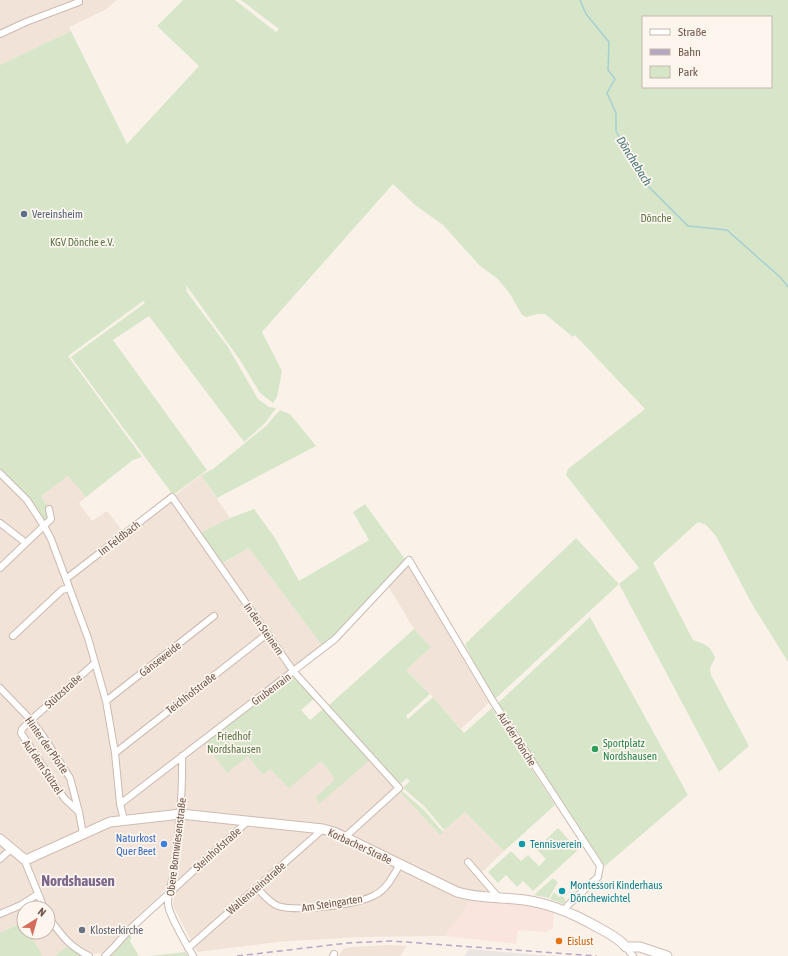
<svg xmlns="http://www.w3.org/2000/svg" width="788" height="956" font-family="'Asap Condensed',sans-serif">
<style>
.residential{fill:#f1e3d8}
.commercial{fill:#f9e4de}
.industrial{fill:#ebe5e2}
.green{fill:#d7e6c9;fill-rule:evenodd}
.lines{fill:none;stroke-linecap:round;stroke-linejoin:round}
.stream{stroke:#a7cfd2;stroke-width:1.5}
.street-casing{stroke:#cbbab0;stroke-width:8}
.secondary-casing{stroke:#cfbbb1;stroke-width:11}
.street{stroke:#fff;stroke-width:6}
.secondary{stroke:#fff;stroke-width:9}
.rail{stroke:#b4a8c3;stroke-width:1.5;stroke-dasharray:6 4;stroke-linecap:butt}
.service-dot{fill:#5c6f8a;stroke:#fdf6ef;stroke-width:1.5}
.leisure-dot{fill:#2e9e5b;stroke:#fdf6ef;stroke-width:1.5}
.shop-dot{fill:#3f7fe0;stroke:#fdf6ef;stroke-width:1.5}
.culture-dot{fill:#0f9aa8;stroke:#fdf6ef;stroke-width:1.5}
.worship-dot{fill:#6b7280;stroke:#fdf6ef;stroke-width:1.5}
.food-dot{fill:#e8710a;stroke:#fdf6ef;stroke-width:1.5}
.labels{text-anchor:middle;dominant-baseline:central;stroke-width:3.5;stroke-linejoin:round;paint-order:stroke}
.service-label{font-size:11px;fill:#4e5e75;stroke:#fdf6ef;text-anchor:start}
.park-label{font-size:11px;fill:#5a7649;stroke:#fdf6ef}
.street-label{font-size:11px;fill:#72594f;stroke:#fdf6ef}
.leisure-label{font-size:11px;fill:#27864d;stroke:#fdf6ef;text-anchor:start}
.shop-label{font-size:11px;fill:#366cbe;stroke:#fdf6ef;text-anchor:end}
.culture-label{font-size:11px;fill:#0d838f;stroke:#fdf6ef;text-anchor:start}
.worship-label{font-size:11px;fill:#5b616d;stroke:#fdf6ef;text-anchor:start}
.food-label{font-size:11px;fill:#c56008;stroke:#fdf6ef;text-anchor:start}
.water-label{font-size:12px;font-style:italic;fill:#48777b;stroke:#fdf6ef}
.district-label{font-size:15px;font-weight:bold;fill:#7d678d;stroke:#fdf6ef}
</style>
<rect width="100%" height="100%" fill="#faf2e9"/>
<path class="residential" d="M0,0H117L105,10L69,27L71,31L0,65Z
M0,473L49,509L41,496L68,476L86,497L79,503L92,521L107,511L125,534L201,475L230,518L198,534L220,565L249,548L324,648L203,741L227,773L248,755L263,775L270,768L321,761L335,779L316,797L370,760L439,834L465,812L504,851L481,873L499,892L478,891L445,936L357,937L277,942L197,952L173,906L176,878L169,881L168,885L161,894L121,932L110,947L102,953L92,954L74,944L54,919L49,922L67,946L55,956H43L28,932H48V908H24V926L21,922L0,933Z
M408,565L489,703L461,729L433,697L406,670L431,647L414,629L388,586Z
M391,945L407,946L400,956H339L343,949L350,947Z"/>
<path class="commercial" d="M472,899L508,902L554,911L553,928L545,932L518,930L516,944L445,936Z"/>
<path class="industrial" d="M469,949L553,956H464Z"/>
<path class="green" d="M183,0H235L276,32L279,29L241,0H788V662L752,604L716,536L706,525L698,522L653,563L693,640C705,644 711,646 715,658L710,668L711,675L749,746L719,772L619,584L495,699L481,677L465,644L576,538L619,584L639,568L566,475L568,469L645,409L575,335L573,337L545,314H538L526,317L522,315L510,294L498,279L480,266L443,225L415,205L393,184L262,332L282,371L277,397L273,403L260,393L240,360L186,285L187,292L228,347L258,399L269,407L276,408L265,423L244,442L149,316L113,340L207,470L173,495L71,357L145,303L143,301L68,356L142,457L133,460L86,497L68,476L41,496L49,509L51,519L44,526L27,500L0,473V65L71,31L127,144L199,66L157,26ZM643,17H771V87H643Z
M280,410L290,414L316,446L217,498L201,475L213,469L266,426Z
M365,504L405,559L324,648L249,548L219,565L198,534L230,518L254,509L275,538L299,581L369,540L353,512Z
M590,617L688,795L605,866L498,703Z
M414,629L431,647L406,670L430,694L406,716L408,719L433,697L464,733L492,708L555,805L504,851L465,812L444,830L425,807L403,788L410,781L407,778L400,784L328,706Z
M294,672L314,699L301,710L310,720L323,709L370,760L319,804L316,797L335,779L321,761L289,788L270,769L263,775L248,756L227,773L203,741Z
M401,790L424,810L443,832L440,835L399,791Z
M558,828L578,850L533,891L523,881L517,887L506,875L498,883L488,872L511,851L521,861L528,855L539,866L546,859L536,849Z
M553,878L558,882L549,898L534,895Z
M554,892L559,897L561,896L565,898V902L563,904L550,899Z
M22,922L24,926V932H28L43,956H0V933Z
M133,931L130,941L139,956H111Z
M67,946L82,956H55Z
M185,952L188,956H149Z"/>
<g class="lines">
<path class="stream" d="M580,0L586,14L609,42L608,70L615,79L607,93L616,113V131L645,183L688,226L727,230L781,278L788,287"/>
<defs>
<path id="street" d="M0,34L26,22L79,2
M0,473L27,500L44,526L51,539L88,638L106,701L115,753L120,804L124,820
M0,523L26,543
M0,568L51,519L49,509
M66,579L172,497L294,672L399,788L344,838
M13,636L62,590L69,588
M0,688L31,720L43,736L70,778L79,812L83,834
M106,701L214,616
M115,753L267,634
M182,756C183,795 179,832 174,870C173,882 165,897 169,909C174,924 185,942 193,956
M120,804L335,639L409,560L494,703L600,866L598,877L568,905L565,910
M79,812L65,799L59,791L21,733L22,729L31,720L95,663
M0,859L11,849
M24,859L44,908
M468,862L499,898
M257,888C263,894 270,903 278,906C297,912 357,905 375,895C387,889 393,876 400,864
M0,914L21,905L38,894
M48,917C62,935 68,946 89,956
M626,947L633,956
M188,948L323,829
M105,956L115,946L131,928L248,821
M333,956L334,954"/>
<path id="secondary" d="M0,839L24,859H28L110,822L181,814L323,829L334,832L457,892C476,898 496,897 515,899C545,901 573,913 599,928C608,933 619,938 626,947H640L667,956"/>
</defs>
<use href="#street" class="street-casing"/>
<use href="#secondary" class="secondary-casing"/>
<use href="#street" class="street"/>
<use href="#secondary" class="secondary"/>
<path class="rail" d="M237,956L348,943L391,941L597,956"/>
</g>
<circle class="service-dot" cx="24" cy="214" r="4"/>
<circle class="leisure-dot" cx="595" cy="749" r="4"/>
<circle class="shop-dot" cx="164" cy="844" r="4"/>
<g class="culture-dot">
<circle cx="522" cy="844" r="4"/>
<circle cx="562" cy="891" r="4"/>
</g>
<circle class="worship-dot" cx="82" cy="930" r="4"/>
<circle class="food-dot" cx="559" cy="941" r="4"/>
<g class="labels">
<g class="service-label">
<text x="32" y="214">Vereinsheim</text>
</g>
<g class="park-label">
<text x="656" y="218">Dönche</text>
<text x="82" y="242">KGV Dönche e.V.</text>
<text x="234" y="736">Friedhof<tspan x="234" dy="13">Nordshausen</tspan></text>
</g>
<g class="street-label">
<text transform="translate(119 538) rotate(-38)">Im Feldbach</text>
<text transform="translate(264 629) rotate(55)">In den Steinern</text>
<text transform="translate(160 659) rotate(-38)">Gänseweide</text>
<text transform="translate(271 689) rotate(-37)">Grubenrain</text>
<text transform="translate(63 691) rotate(-42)">Stützstraße</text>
<text transform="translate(191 693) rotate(-38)">Teichhofstraße</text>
<text transform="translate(517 739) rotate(57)">Auf der Dönche</text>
<text transform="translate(47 745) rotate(55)">Hinter der Pforte</text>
<text transform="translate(43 767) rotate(56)">Auf dem Stützel</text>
<text transform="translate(360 846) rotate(25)">Korbacher Straße</text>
<text transform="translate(176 847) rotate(-83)">Obere Bornwiesenstraße</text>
<text transform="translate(217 849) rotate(-42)">Steinhofstraße</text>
<text transform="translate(256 888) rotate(-41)">Wallensteinstraße</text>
<text transform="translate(332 903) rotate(-9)">Am Steingarten</text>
</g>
<g class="leisure-label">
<text x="603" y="743">Sportplatz<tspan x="603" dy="13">Nordshausen</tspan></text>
</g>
<g class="shop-label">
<text x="156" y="838">Naturkost<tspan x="156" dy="13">Quer Beet</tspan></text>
</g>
<g class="culture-label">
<text x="530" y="844">Tennisverein</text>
<text x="570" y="885">Montessori Kinderhaus<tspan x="570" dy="13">Dönchewichtel</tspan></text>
</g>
<g class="worship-label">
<text x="90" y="930">Klosterkirche</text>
</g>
<g class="food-label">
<text x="567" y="941">Eislust</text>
</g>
<g class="water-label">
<text transform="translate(634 161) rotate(58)">Dönchebach</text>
</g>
<g class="district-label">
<text x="78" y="880">Nordshausen</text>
</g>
</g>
<rect x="642" y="16" width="130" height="72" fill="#fdf6ef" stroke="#c5b7af"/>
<rect x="650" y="29" width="20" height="6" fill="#ffffff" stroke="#c5b7af"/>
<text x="678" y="36" font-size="12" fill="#72594f">Straße</text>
<rect x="650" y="49" width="20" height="6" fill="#b4a8c3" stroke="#c5b7af"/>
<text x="678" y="56" font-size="12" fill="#72594f">Bahn</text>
<rect x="650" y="66" width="20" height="12" fill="#d7e6c9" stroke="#c5b7af"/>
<text x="678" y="76" font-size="12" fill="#72594f">Park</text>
<g transform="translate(36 920) rotate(37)"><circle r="19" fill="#fdf6ef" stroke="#c5b7af"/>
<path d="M0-3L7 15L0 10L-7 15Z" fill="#d66d5c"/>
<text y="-6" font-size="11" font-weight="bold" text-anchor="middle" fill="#72594f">N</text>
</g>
</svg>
